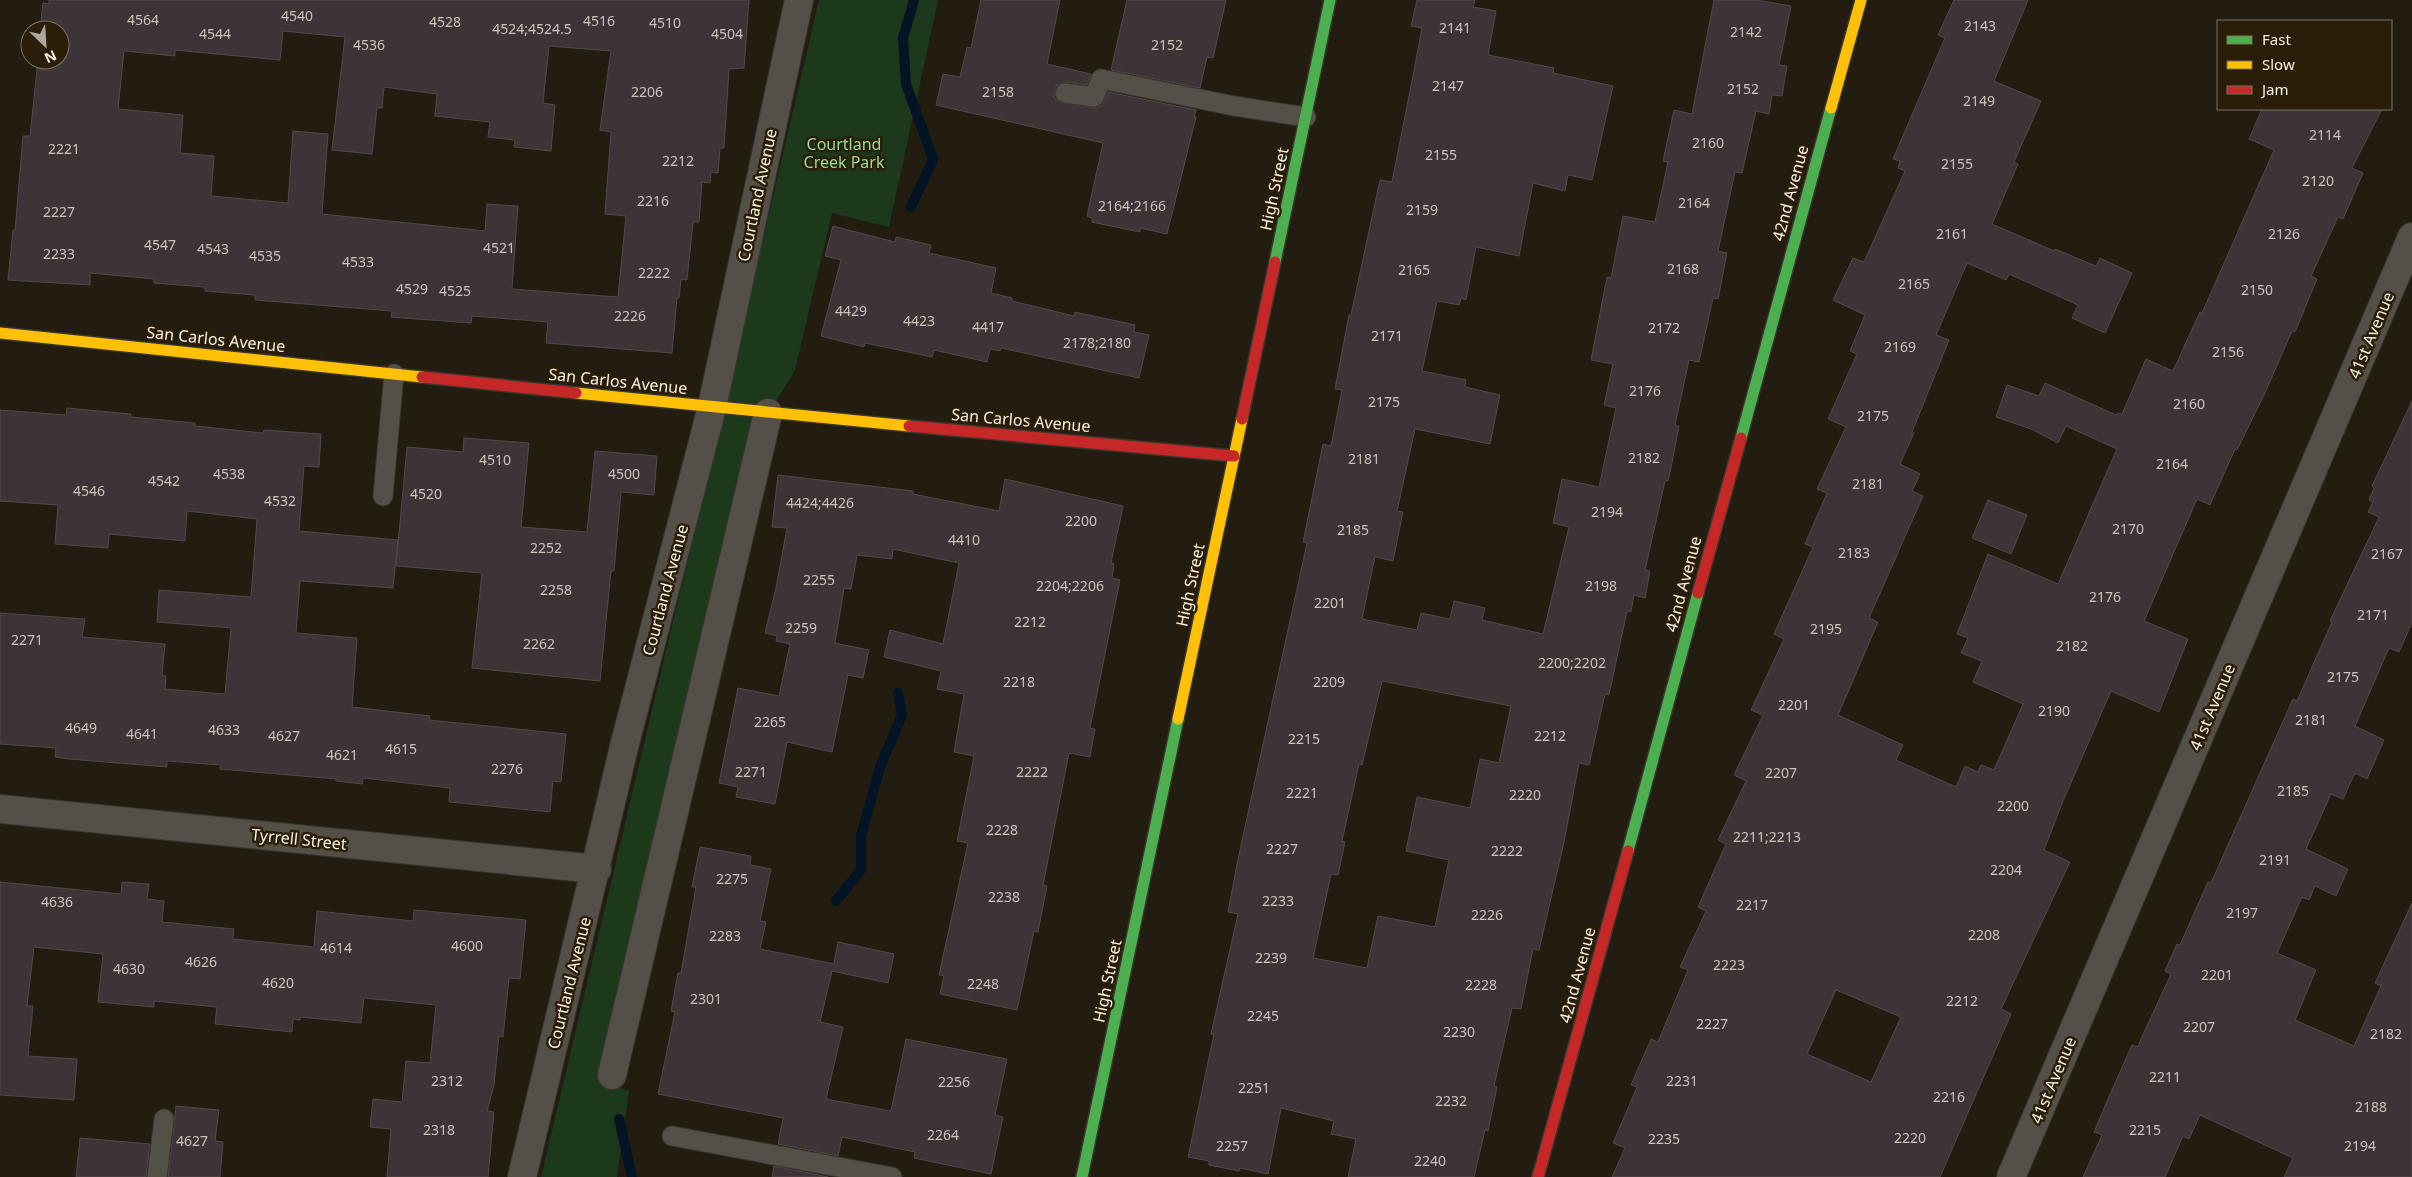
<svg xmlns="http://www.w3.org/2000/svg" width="2412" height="1177" font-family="'Noto Sans',sans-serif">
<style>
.green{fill:#1d391c}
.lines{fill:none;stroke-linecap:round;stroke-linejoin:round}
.stream{stroke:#031425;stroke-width:10}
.building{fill:#3e3438;stroke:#504a49;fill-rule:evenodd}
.lane-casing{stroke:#3a362e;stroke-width:21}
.street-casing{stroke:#3a362e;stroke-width:30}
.fast-casing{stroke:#3a362e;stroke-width:14}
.slow-casing{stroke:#3a362e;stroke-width:14}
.jam-casing{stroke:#3a362e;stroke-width:14}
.lane{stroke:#555047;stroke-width:19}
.street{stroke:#555047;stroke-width:28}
.fast{stroke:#4caf50;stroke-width:11}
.slow{stroke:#ffc107;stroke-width:11}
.jam{stroke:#c62828;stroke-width:11}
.labels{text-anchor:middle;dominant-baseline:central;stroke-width:5;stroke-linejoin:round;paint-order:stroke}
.number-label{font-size:14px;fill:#cbc2ba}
.park-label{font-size:16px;fill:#96db97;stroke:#2a1e09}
.street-label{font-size:16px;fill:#faf2e5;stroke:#2a1e09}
</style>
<rect width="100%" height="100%" fill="#221c11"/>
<path class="green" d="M819,0H938L889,227L832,213L795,370L746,451L601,1082L629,1091L617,1177H541L710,466Z"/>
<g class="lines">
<path class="stream" d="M911,207L933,159L906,84L903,38L914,0
M836,901L861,870V836L880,767L902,715L898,693
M619,1119L632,1177"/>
</g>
<path class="building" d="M49,0H749L744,68L729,69L724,148H720L718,173L711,172L710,183L702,182L699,222H693L687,280L681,279L679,298H677L672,353L546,343L548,322L472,316L471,323L391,317L392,311L255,300V295L205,291V287L154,283V279L90,273V285L8,280L13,230L15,231L23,136H30L38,60H60V30H40L43,3L49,4ZM283,31L345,37L332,150L372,154L377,108H382L384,87L437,94L435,116L490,122L488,137L515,140L514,147L551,151L555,105L543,103L549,46L611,51L600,130L611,132L605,214L626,216L618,297L512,289L518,206L487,204L485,231L322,214L328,134L293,131L288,203L211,196L214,156L180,153L183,115L118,109L124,51L175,56V50L280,60Z
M981,0H1060L1047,64L1091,74L1087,85L1066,82L1056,86L1054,97L1059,102L1097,108L1102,105L1108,92L1196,110L1194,117H1196L1167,234L1140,228V232L1120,228L1092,222V218L1087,216L1103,143L936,105L943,74L960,77L967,47L971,48Z
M1127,0H1226L1213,58L1207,57L1200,88L1111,70Z
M1417,0H1475L1473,7L1496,11L1488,55L1554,68L1553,73L1613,86L1592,180L1568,175L1565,191L1533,183L1519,256L1476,247L1466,300L1461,298L1459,305L1437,301L1422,371L1466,380L1465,387L1500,395L1490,444L1415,429L1397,511L1403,512L1393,561L1375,557L1362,619L1417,630L1421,613L1450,619L1454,601L1485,608L1482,620L1543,634L1569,527L1553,523L1562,479L1599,487L1616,408L1604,405L1613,364L1591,360L1607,277L1611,278L1623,216L1655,222L1668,162L1663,161L1674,110L1692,114L1714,0H1756L1791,6L1779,65L1787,66L1782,96L1772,95L1769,114L1756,111L1742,173L1735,172L1718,251L1727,253L1718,299L1713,298L1699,362L1689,360L1675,425L1679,426L1671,468L1668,481H1665L1645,570L1650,571L1645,598L1634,595L1631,612L1627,611L1609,695L1605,694L1589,765L1579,763L1564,842L1539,950L1533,949L1521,1009L1512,1008L1494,1086L1497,1087L1488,1131L1485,1130L1474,1177H1348L1356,1139L1331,1134L1334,1121L1281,1108L1268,1174L1240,1168L1239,1171L1209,1165V1161L1188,1157L1214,1034H1211L1238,914L1228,912L1238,859L1307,543L1303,542L1323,444L1331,446L1342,390L1335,389L1349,315H1351L1380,180L1392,182L1412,81L1422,28L1411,26ZM1382,681L1511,706L1499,763L1480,759L1470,808L1417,797L1406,851L1449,860L1435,927L1378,916L1367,968L1313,958L1331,874L1338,875L1345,842L1342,841L1359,764L1362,765Z
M1954,0H2028L1994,81L2041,101L2014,162L2018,164L1992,224L2054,251L2055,249L2096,266L2100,258L2132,273L2105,333L2072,318L2078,305L2009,274L2006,280L1967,263L1936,335L1949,340L1912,432L1914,433L1900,464L1920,474L1912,491L1923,496L1869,618L1878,622L1838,715L1903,745L1896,760L1956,787L1965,766L1978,772L1981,765L1994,770L2023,704L1973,682L1982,661L1961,653L1968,638L1957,634L1988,554L2058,584L2117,449L2066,426L2058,443L2031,429L1996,417L2007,385L2039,396L2045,383L2116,415L2118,413L2122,414L2146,359L2173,371L2200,312L2202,313L2274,150L2249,139L2262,109H2382L2352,168L2363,173L2343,219L2338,217L2311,276L2317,279L2295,332L2292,331L2265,393L2237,450L2235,449L2210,505L2197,499L2144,621L2188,639L2159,712L2111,691L2063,801L2044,850L2070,862L2001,1009L2011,1014L1940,1177H1612L1625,1148L1613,1143L1637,1087L1631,1085L1651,1039L1658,1042L1688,970L1680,967L1706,911L1698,907L1726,844L1718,840L1746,781L1734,775L1763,715L1751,710L1784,639L1774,634L1813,547L1805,544L1827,493L1817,489L1846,427L1828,419L1857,354L1850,351L1865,315L1833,300L1853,258L1864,262L1905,171L1898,168L1900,161L1893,159L1945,38L1938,35ZM1836,990L1901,1017L1871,1082L1807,1054Z
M833,226L895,242L896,237L931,245L929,253L996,268L991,293L1012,298V301L1074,316L1075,312L1135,325L1134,332L1149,335L1139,378L1001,348L1000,351L990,349L987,362L934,350L932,357L865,343L864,347L821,336L841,260L825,256Z
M2412,401V622L2399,652L2389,648L2355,726L2384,740L2367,779L2355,773L2343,799L2331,794L2306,849L2348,869L2336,896L2315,886L2309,900L2302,897L2277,953L2316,970L2295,1020L2354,1046L2381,986L2375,983L2412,903V1177H2284L2293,1158L2200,1115L2189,1139L2183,1136L2165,1177H2083L2102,1135L2094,1132L2108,1099L2132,1045L2138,1047L2141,1039L2171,974L2165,971L2177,944L2180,945L2208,882L2211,883L2293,699L2297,701L2332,622L2330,621L2379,517L2368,512L2373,502L2369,500L2374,488L2372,486Z
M67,408L131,414V417L195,423V426L263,433L264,430L321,434L319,467L304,466L299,531L398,540L393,588L300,581L296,633L357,638L352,707L430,716L429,720L566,734L561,782L553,781L550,812L449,802L450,788L363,778L362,784L336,781V779L220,769V765L167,761V767L69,759L55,757L56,748L0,744V613L85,619L82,637L165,644L162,675L166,676L165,689L225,694L231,628L157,622L159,590L251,597L257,519L187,511L185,541L109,534L108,548L55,544L58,505L0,501V410L66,415Z
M464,438L529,443L521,527L587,532L595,451L657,456L654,495L621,492L614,571H611L600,681L472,668L482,573L396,566L407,447L463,452Z
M778,475L913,491V494L999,511L1005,479L1123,506L1111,563L1114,564L1112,578L1120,580L1090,728L1095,729L1090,757L1069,753L1043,885L1047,886L1038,932L1034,931L1017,1010L940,994L944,976L939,975L968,843L957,841L974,756L954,752L964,694L937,689L941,671L884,657L890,630L943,644L959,563L893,549L892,559L857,555L851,589L844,588L835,643L869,650L863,678L848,675L832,752L787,742L775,804L736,797L738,787L719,783L738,688L779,696L790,644L776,641L777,636L765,633L776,588L787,528L772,527Z
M1988,500L2027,515L2011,554L1972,538Z
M700,847L751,856L750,865L771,869L760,921L766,922L760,949L834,964L838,942L894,954L888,983L832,971L820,1022L843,1027L826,1099L891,1111L906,1039L1007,1059L995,1115L1003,1117L991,1174L914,1158L915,1152L842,1137L838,1156L778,1144L783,1118L658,1094L675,1012L671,1011L678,973H681L696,887H692Z
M0,882L121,894L122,882L149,884L147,899L164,901L162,922L234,929L233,939L314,947L317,911L413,921L414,910L526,920L520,979L509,978L503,1037L499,1036L494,1085L487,1111L494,1112L488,1177H387L391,1129L370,1127L373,1099L402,1102L406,1061L430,1063L436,1005L364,998L361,1023L300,1017V1020L293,1019L292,1032L215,1024L217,1007L154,1001V1007L98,1002L103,954L34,947L27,1006H33L28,1056L77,1059L74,1100L0,1095Z
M176,1106L219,1110L215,1141L223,1142L220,1177H168Z
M80,1138L150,1144L146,1177H76Z
M774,1166L828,1177H772Z"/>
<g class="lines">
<defs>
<path id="lane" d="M1065,93L1094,97L1101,79L1234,106L1306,117
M383,496L394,374
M672,1136L892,1177
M157,1177L164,1119"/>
<path id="street" d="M0,809L597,869
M612,1075L768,413
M522,1177L624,747L712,407L799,0
M2011,1177L2412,237"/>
<path id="fast" d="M1275,262L1330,0
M1741,438L1831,108
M1628,851L1698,593
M1082,1177L1178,719"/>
<path id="slow" d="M1831,108L1861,0
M0,333L422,377
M576,393L909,426
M1178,719L1242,419"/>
<path id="jam" d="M422,377L576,393
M1242,419L1275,262
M909,426L1234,456
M1698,593L1741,438
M1538,1177L1628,851"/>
</defs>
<use href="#lane" class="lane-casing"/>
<use href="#street" class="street-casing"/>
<use href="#fast" class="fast-casing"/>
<use href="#slow" class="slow-casing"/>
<use href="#jam" class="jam-casing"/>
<use href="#lane" class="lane"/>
<use href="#street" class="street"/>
<use href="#fast" class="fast"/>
<use href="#slow" class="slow"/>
<use href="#jam" class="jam"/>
</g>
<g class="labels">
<g class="number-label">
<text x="297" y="15">4540</text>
<text x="143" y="19">4564</text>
<text x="599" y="20">4516</text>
<text x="445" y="21">4528</text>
<text x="665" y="22">4510</text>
<text x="1980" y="25">2143</text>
<text x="1455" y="27">2141</text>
<text x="532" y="28">4524;4524.5</text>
<text x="1746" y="31">2142</text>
<text x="215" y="33">4544</text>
<text x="727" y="33">4504</text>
<text x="369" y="44">4536</text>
<text x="1167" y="44">2152</text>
<text x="1448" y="85">2147</text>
<text x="1743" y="88">2152</text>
<text x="647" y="91">2206</text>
<text x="998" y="91">2158</text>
<text x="1979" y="100">2149</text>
<text x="2325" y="134">2114</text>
<text x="1708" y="142">2160</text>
<text x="64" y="148">2221</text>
<text x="1441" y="154">2155</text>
<text x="678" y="160">2212</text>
<text x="1957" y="163">2155</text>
<text x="2318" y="180">2120</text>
<text x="653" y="200">2216</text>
<text x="1694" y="202">2164</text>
<text x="1132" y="205">2164;2166</text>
<text x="1422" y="209">2159</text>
<text x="59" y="211">2227</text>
<text x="1952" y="233">2161</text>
<text x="2284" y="233">2126</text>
<text x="160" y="244">4547</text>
<text x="499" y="247">4521</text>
<text x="213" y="248">4543</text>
<text x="59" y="253">2233</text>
<text x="265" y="255">4535</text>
<text x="358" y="261">4533</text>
<text x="1683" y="268">2168</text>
<text x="1414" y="269">2165</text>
<text x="654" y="272">2222</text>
<text x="1914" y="283">2165</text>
<text x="412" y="288">4529</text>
<text x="2257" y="289">2150</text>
<text x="455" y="290">4525</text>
<text x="851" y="310">4429</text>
<text x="630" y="315">2226</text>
<text x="919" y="320">4423</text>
<text x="988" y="326">4417</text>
<text x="1664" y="327">2172</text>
<text x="1387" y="335">2171</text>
<text x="1097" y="342">2178;2180</text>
<text x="1900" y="346">2169</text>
<text x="2228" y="351">2156</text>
<text x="1645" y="390">2176</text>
<text x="1384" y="401">2175</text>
<text x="2189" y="403">2160</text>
<text x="1873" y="415">2175</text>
<text x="1644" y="457">2182</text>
<text x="1364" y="458">2181</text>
<text x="495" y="459">4510</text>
<text x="2172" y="463">2164</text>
<text x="229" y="473">4538</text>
<text x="624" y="473">4500</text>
<text x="164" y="480">4542</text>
<text x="1868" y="483">2181</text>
<text x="89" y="490">4546</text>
<text x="426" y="493">4520</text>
<text x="280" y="500">4532</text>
<text x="820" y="502">4424;4426</text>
<text x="1607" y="511">2194</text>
<text x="1081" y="520">2200</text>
<text x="2128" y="528">2170</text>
<text x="1353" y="529">2185</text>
<text x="964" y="539">4410</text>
<text x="546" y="547">2252</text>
<text x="1854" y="552">2183</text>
<text x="2387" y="553">2167</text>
<text x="819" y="579">2255</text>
<text x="1070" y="585">2204;2206</text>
<text x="1601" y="585">2198</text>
<text x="556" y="589">2258</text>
<text x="2105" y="596">2176</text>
<text x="1330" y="602">2201</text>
<text x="2373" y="614">2171</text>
<text x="1030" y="621">2212</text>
<text x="801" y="627">2259</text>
<text x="1826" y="628">2195</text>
<text x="27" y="639">2271</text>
<text x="539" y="643">2262</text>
<text x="2072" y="645">2182</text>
<text x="1572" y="662">2200;2202</text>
<text x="2343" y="676">2175</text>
<text x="1019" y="681">2218</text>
<text x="1329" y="681">2209</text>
<text x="1794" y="704">2201</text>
<text x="2054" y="710">2190</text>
<text x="2311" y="719">2181</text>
<text x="770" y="721">2265</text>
<text x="81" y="727">4649</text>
<text x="224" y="729">4633</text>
<text x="142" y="733">4641</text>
<text x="284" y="735">4627</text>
<text x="1550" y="735">2212</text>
<text x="1304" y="738">2215</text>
<text x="401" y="748">4615</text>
<text x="342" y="754">4621</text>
<text x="507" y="768">2276</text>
<text x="751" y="771">2271</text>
<text x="1032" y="771">2222</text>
<text x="1781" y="772">2207</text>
<text x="2293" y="790">2185</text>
<text x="1302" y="792">2221</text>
<text x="1525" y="794">2220</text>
<text x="2013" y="805">2200</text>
<text x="1002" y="829">2228</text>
<text x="1767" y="836">2211;2213</text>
<text x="1282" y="848">2227</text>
<text x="1507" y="850">2222</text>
<text x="2275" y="859">2191</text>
<text x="2006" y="869">2204</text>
<text x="732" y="878">2275</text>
<text x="1004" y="896">2238</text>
<text x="1278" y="900">2233</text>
<text x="57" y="901">4636</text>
<text x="1752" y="904">2217</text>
<text x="2242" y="912">2197</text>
<text x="1487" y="914">2226</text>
<text x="1984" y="934">2208</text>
<text x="725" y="935">2283</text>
<text x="467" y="945">4600</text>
<text x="336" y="947">4614</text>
<text x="1271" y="957">2239</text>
<text x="201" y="961">4626</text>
<text x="1729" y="964">2223</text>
<text x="129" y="968">4630</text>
<text x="2217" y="974">2201</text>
<text x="278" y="982">4620</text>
<text x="983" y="983">2248</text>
<text x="1481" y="984">2228</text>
<text x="706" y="998">2301</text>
<text x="1962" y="1000">2212</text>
<text x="1263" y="1015">2245</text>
<text x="1712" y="1023">2227</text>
<text x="2199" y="1026">2207</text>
<text x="1459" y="1031">2230</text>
<text x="2386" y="1033">2182</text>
<text x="2165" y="1076">2211</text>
<text x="447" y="1080">2312</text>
<text x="1682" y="1080">2231</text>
<text x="954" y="1081">2256</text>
<text x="1254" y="1087">2251</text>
<text x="1949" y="1096">2216</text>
<text x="1451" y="1100">2232</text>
<text x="2371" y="1106">2188</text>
<text x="439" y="1129">2318</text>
<text x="2145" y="1129">2215</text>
<text x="943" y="1134">2264</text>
<text x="1910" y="1137">2220</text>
<text x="1664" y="1138">2235</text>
<text x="192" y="1140">4627</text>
<text x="1232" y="1145">2257</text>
<text x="2360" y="1145">2194</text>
<text x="1430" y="1160">2240</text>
</g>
<g class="park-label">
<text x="844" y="144">Courtland<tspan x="844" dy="18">Creek Park</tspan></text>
</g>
<g class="street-label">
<text transform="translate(1274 189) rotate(-78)">High Street</text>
<text transform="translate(1790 193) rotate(-75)">42nd Avenue</text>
<text transform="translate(757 195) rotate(-78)">Courtland Avenue</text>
<text transform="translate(2371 335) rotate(-67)">41st Avenue</text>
<text transform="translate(216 339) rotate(6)">San Carlos Avenue</text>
<text transform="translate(618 381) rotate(6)">San Carlos Avenue</text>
<text transform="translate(1021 420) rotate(5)">San Carlos Avenue</text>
<text transform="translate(1683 584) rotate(-75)">42nd Avenue</text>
<text transform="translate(1190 585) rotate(-78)">High Street</text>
<text transform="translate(665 590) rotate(-75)">Courtland Avenue</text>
<text transform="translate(2212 707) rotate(-67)">41st Avenue</text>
<text transform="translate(299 839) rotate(6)">Tyrrell Street</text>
<text transform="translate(1577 975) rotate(-75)">42nd Avenue</text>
<text transform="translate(1107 981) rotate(-78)">High Street</text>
<text transform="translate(569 983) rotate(-76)">Courtland Avenue</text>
<text transform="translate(2053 1080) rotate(-67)">41st Avenue</text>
</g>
</g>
<rect x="2217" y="20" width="175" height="90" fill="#2a1e09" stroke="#7d7361"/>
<rect x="2227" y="36" width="25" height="8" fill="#4caf50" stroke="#7d7361"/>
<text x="2262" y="45" font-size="15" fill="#faf2e5">Fast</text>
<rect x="2227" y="61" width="25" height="8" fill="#ffc107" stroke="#7d7361"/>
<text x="2262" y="70" font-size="15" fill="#faf2e5">Slow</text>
<rect x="2227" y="86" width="25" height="8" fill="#c62828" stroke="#7d7361"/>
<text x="2262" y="95" font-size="15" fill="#faf2e5">Jam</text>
<g transform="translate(45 45) rotate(155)"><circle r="24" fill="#2a1e09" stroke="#7d7361"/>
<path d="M0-4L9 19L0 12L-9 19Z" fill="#aea79b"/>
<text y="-8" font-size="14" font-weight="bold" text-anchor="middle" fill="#faf2e5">N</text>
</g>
</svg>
